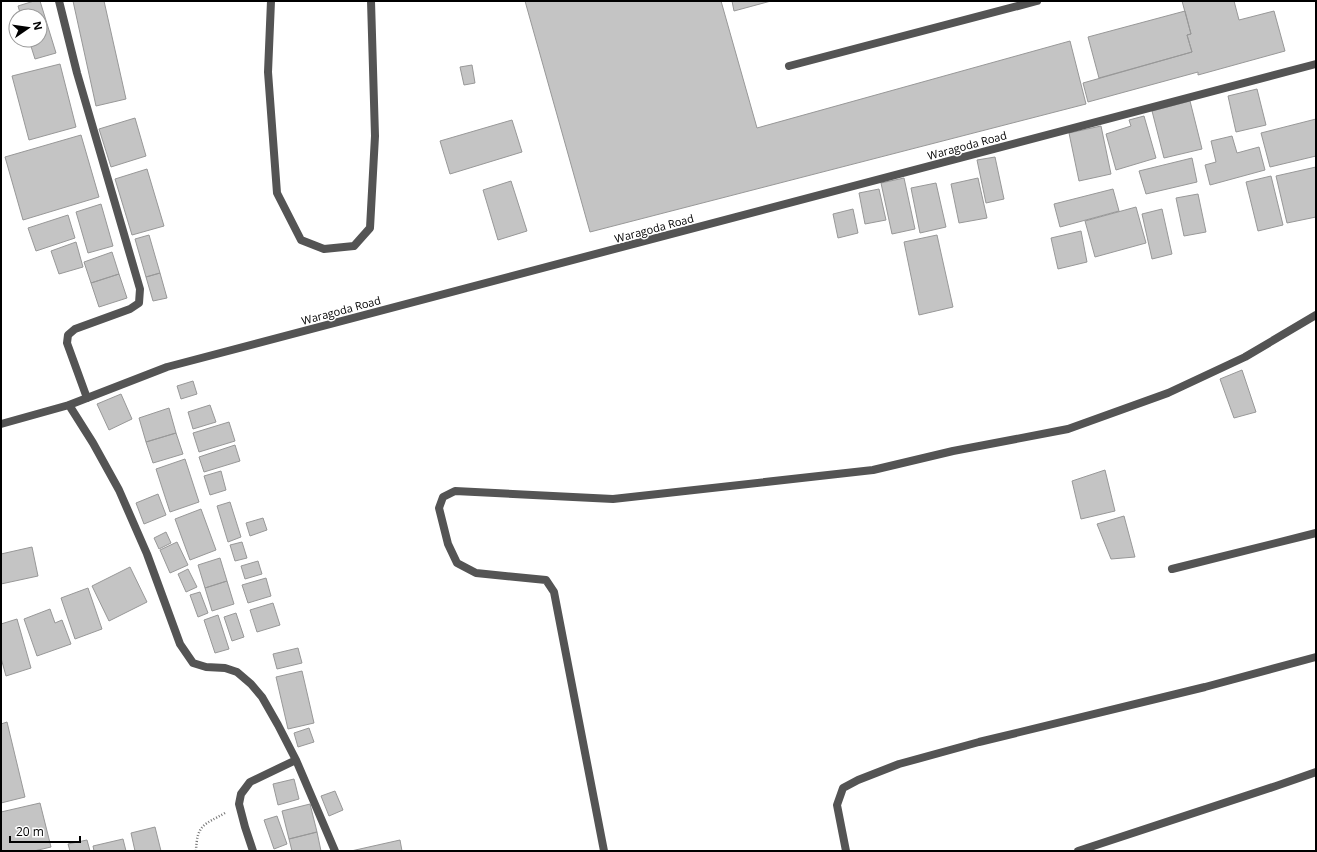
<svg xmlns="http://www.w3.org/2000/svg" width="1317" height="852" font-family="'Open Sans',sans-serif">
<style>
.building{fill:#c4c4c4;stroke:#989898}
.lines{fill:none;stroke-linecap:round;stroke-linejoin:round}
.path{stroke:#767676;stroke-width:2.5;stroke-dasharray:1 2;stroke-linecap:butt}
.lane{stroke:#545454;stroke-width:8}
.street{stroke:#545454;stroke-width:8}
.labels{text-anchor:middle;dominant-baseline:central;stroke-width:3;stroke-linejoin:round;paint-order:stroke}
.street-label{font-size:11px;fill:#000;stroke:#fff}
</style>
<rect width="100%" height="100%" fill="#fff"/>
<path class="building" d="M34,1H40L56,53L35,59L29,40H40V16H21L18,6Z
M73,1H104L126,99L96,106Z
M525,1H721L757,128L1070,41L1086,104L590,232Z
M732,1H771L734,11Z
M1182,1H1234L1239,20L1274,11L1285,51L1198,75V72L1088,102L1083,83L1192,52L1187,35L1191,34Z
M1185,11L1191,34L1187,35L1192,52L1099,78L1088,37Z
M60,64L76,127L29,140L12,76Z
M472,65L475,83L464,85L460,67Z
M1257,89L1266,125L1236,132L1228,96Z
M1190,101L1202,149L1164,158L1152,111Z
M1144,116L1156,158L1116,170L1106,134L1131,126L1129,120Z
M135,118L146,156L111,167L99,129Z
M1316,119V156L1270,167L1261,133Z
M512,120L522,152L450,174L440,141Z
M1101,126L1111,174L1079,181L1069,133Z
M81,135L99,197L23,220L5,157Z
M1232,136L1237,153L1259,147L1265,170L1210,185L1205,165L1216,162L1211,141Z
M995,157L1004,199L986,203L977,160Z
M1192,158L1197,182L1146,194L1139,171Z
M1316,167V217L1287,223L1276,176Z
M147,169L164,226L132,235L115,179Z
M1271,176L1283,225L1258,231L1246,182Z
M904,178L915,229L892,234L881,183Z
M978,178L987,218L959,223L951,184Z
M511,181L527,231L498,240L483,190Z
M936,183L946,227L920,233L911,188Z
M879,189L886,220L865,224L859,193Z
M1113,189L1119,211L1060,227L1054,204Z
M1198,194L1206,232L1184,236L1176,198Z
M101,204L113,246L88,253L76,212Z
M1136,207L1146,243L1095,257L1085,221Z
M853,209L858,233L838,238L833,214Z
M1162,209L1172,254L1152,259L1142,214Z
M68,215L75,238L36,251L28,228Z
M1081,231L1087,262L1058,269L1051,238Z
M149,235L160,273L146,277L135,239Z
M937,235L953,307L919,315L904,242Z
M76,242L83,267L59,274L51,251Z
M112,252L119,274L91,283L84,262Z
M160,273L167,298L153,301L146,277Z
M119,274L127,298L99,307L91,283Z
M1242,370L1256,412L1234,418L1220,379Z
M193,381L197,394L181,399L177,386Z
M121,394L132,419L109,430L97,404Z
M210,405L216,422L193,429L188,412Z
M169,408L176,433L146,442L139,418Z
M229,422L235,441L199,452L193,433Z
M176,433L183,454L153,463L146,442Z
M235,445L240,461L204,472L199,457Z
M185,459L199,502L170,512L156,469Z
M1105,470L1115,511L1081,519L1072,481Z
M221,471L226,490L210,495L204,476Z
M158,494L166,515L144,524L136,503Z
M230,502L241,537L228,542L217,506Z
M201,509L216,550L190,560L175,519Z
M1124,516L1135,557L1111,559L1097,524Z
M263,518L267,530L250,536L246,523Z
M166,532L171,543L159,549L154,538Z
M177,542L188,565L170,573L160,550Z
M242,542L247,558L235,561L230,545Z
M32,547L38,576L1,584V554Z
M220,558L227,581L205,588L198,565Z
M258,561L262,574L245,579L241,566Z
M130,567L147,602L109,621L92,586Z
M188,569L197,587L186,592L178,574Z
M266,578L271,596L248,603L242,585Z
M227,581L234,604L212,611L205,588Z
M88,588L102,629L75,639L61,598Z
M200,592L208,613L198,617L190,595Z
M273,603L280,625L257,632L250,610Z
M50,609L55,623L62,620L71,644L37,656L24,619Z
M236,613L244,637L232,641L224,617Z
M218,615L229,649L215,653L204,620Z
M17,619L31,668L6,676L1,658V624Z
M298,648L302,663L277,669L273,654Z
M302,671L314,723L288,729L276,677Z
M7,722L25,797L1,803V724Z
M309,728L314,742L298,747L294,733Z
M294,779L299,799L278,805L273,784Z
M335,791L343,810L329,816L321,796Z
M40,803L51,847L34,851H1V812Z
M310,804L317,832L289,839L282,811Z
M277,816L287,844L274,849L264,820Z
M155,827L161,851H135L131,833Z
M317,832L321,851H292L289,839Z
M123,839L126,851H94L93,846Z
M87,840L90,851H70L68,844Z
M400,840L402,851H351Z"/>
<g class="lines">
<path class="path" d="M196,851C197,824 204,825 225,813"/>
<path class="lane" d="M59,1L77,73L140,289L139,303L130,309L75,329L68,335L67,343L87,398
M271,1L268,72L277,193L301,240L324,249L354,246L370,228L375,136L371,1
M789,66L1037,1
M1172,569L1316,533
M604,851L554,592L546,580L476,573L457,563L448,544L439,508L443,497L455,491L613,499L873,470L953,451L1068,429L1168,393L1245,357L1316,315
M846,851L837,805L843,788L858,780L899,764L979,742L1205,687L1316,657
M1078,851L1276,786L1316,772"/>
<path class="street" d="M69,405L93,443L119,490L147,554L180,644L193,663L206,667L225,668L237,672L251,684L262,697L278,725L296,760L335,851
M1,424L69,405L167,367L1316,64
M253,851L245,827L239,804L241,794L250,782L296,760"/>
</g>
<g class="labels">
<g class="street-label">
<text transform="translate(967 145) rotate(-15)">Waragoda Road</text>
<text transform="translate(654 228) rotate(-15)">Waragoda Road</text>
<text transform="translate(341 310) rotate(-15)">Waragoda Road</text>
</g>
</g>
<rect width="1317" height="852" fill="none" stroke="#000000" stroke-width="4"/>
<g transform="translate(28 28) rotate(77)"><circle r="19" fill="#ffffff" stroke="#999999"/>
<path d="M0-3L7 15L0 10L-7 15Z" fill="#000000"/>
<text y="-6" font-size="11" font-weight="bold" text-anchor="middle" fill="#000000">N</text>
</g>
<path d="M10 836v6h70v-6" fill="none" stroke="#000000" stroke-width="2"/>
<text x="16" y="836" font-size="12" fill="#000000" stroke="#ffffff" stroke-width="3" paint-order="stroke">20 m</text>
</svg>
